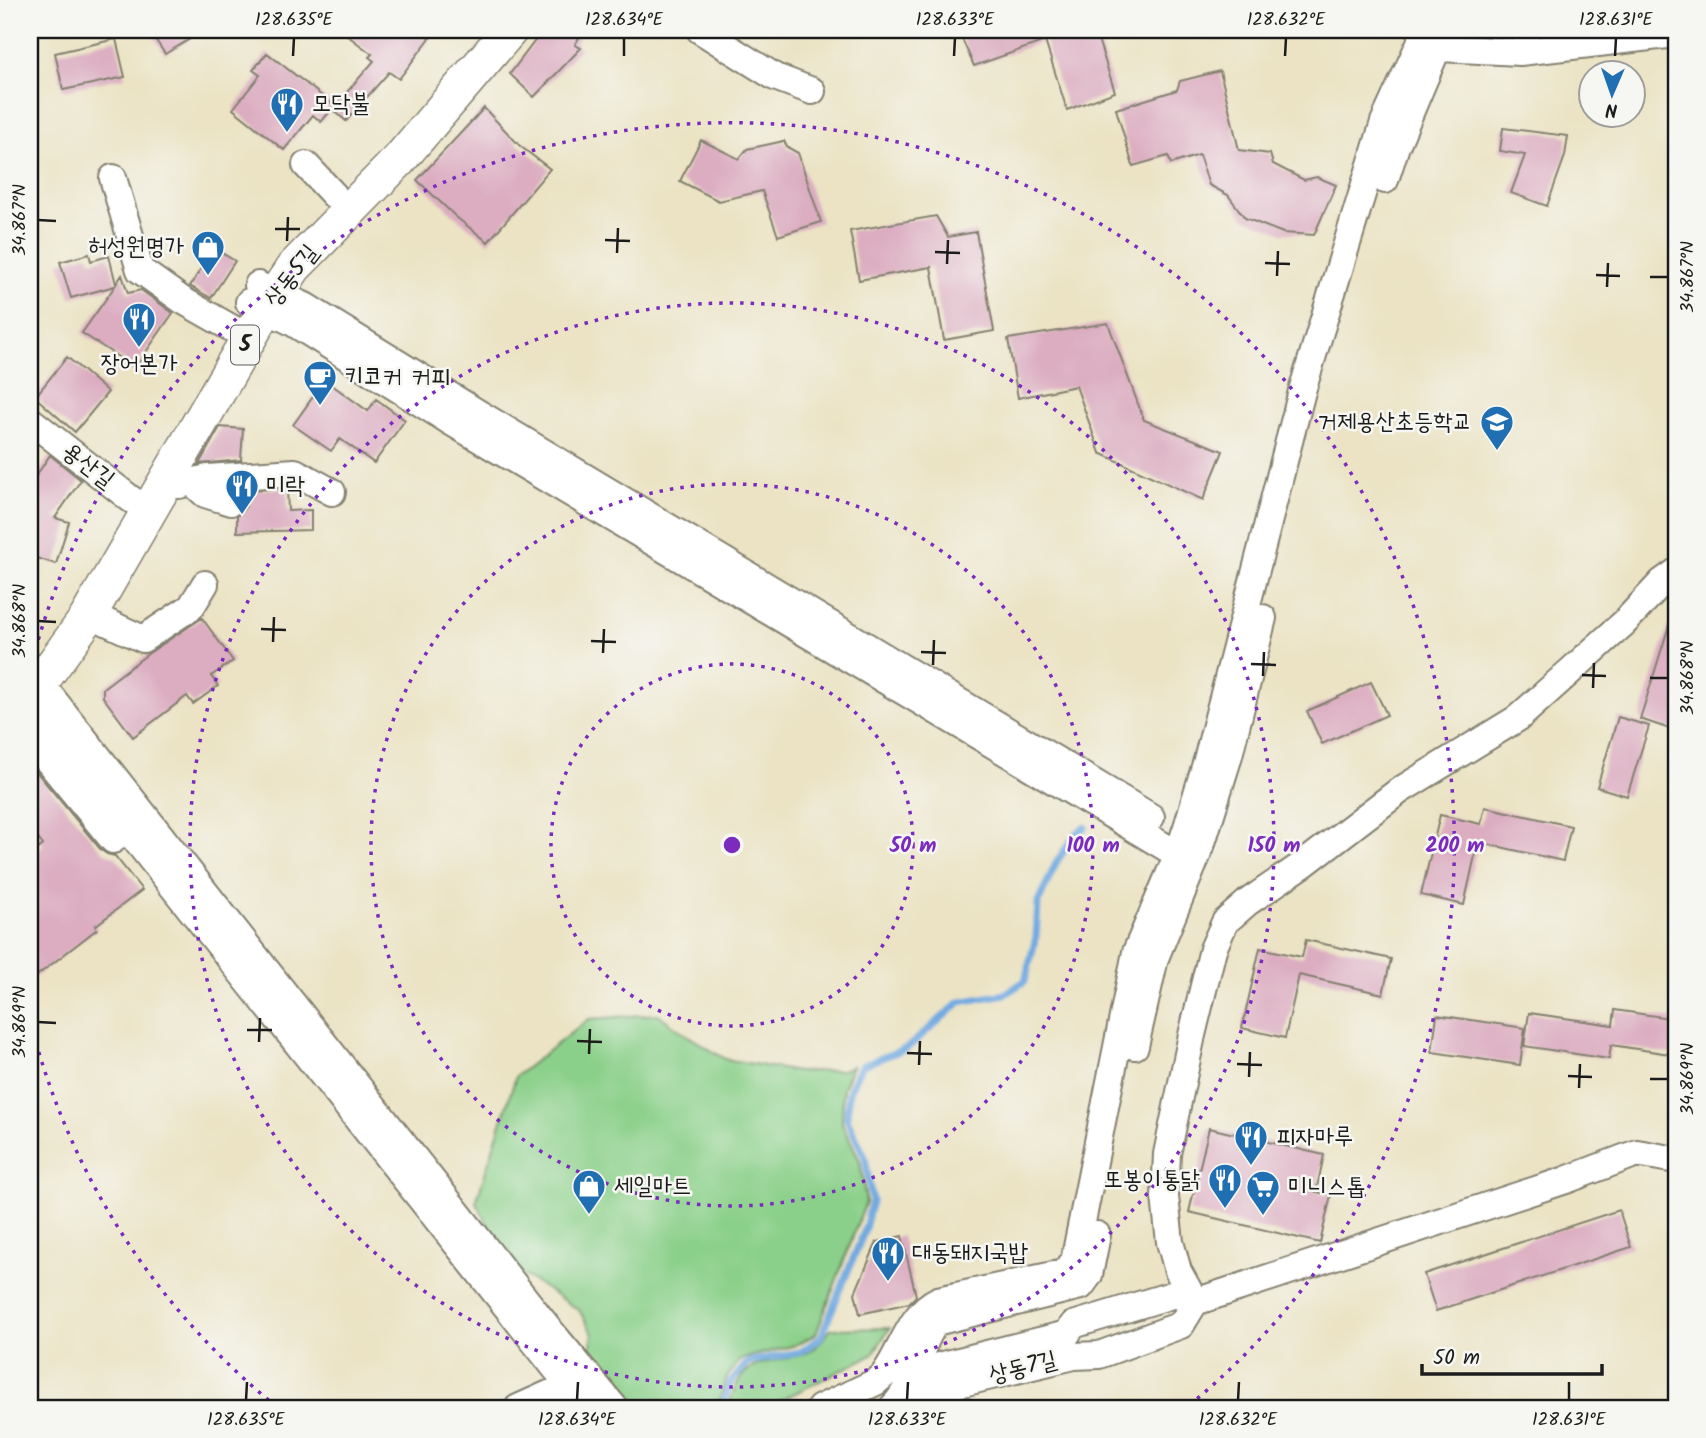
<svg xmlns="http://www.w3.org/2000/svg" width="1706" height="1438" font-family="Kalam,'Poor Story',sans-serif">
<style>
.green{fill:#8bd08a;stroke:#547653;stroke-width:2}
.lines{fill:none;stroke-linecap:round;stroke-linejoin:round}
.stream{stroke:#72aae1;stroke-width:7}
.building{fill:#dcadc1}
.minor-casing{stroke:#848070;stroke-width:30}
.major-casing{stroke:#848070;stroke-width:38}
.minor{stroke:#fff;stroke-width:26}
.major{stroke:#fff;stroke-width:35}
.ticks{fill:none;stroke:#1c1c1c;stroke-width:2.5}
.ring{fill:none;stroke:#7b2cbf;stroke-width:3.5;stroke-dasharray:3.5 7}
.labels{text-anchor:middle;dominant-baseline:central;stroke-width:5;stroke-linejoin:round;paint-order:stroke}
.shield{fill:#f6f6f2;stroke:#5d5d5c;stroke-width:2}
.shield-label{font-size:23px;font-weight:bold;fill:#1c1c1c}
.poi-label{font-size:24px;fill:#1c1c1c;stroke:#f6f6f2;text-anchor:start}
.street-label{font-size:24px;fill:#1c1c1c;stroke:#f6f6f2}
.centre{fill:#7b2cbf;stroke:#f6f6f2;stroke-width:3.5}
.ring-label{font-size:21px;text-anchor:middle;font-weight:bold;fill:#7b2cbf;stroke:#f6f6f2;stroke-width:5;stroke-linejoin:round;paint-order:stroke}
.neatline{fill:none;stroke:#1c1c1c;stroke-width:2.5}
.ticks-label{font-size:18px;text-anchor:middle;fill:#1c1c1c}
</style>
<rect width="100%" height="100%" fill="#f6f6f2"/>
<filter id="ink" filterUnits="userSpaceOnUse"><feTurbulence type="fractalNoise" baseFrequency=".0143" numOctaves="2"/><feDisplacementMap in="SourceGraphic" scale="14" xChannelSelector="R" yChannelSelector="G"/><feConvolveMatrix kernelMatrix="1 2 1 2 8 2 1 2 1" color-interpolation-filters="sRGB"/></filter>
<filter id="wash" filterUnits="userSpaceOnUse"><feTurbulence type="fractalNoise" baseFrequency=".00686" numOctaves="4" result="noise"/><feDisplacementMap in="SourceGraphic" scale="28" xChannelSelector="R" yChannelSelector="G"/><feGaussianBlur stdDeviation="1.57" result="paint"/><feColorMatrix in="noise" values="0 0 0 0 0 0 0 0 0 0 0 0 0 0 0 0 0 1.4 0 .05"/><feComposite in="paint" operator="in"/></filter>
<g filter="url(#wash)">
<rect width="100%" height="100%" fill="#ebe3c4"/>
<path class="green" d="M658,1014L682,1032L725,1059L798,1072L842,1070L852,1066L843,1089L842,1123L860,1161L866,1202L816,1334L796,1345L741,1359L727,1377L717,1408H635L589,1353L593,1334L579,1310L511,1267L476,1202L516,1076L589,1019Z
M890,1328L872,1355L765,1408H728C733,1394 738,1374 753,1367C784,1353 809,1366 830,1329Z"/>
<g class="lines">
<path class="stream" d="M722,1408L730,1383L748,1362L801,1352L821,1337L864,1232L872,1201L865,1157L847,1119L849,1092L861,1066L907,1048L960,1002L1005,994L1025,981L1036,937L1038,903L1057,861L1076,834L1085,827"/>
</g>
<g id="blocks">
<path class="building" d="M149,30H205L165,54Z
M340,30H419L430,38L399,79L389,72L346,121L332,109L321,122L313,115L284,150L233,109L260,75L253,70L267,53L335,106L374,61L369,57L372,54Z
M543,30H583L575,45L581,48L534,97L510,74Z
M958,30H1095L1115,92L1067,110L1045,41L974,66Z
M116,39L125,77L63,90L55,53Z
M1220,71L1239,150L1270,154L1273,164L1304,180L1317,177L1336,185L1314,235L1283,233L1245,218L1228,195L1209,185L1199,155L1171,164L1168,156L1133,166L1116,109L1177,90L1180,81Z
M484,108L520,146L550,169L488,242L456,217L417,180Z
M1503,128L1568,136L1565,156L1547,206L1511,193L1525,155L1500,151Z
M701,140L739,159L747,149L784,141L787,147L798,153L821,222L778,236L762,191L719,201L680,181Z
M936,216L948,237L976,232L994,331L944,340L931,267L859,280L850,231Z
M214,248L235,261L211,298L190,286Z
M89,254L91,261L109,256L116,284L122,275L128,293L141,290L173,313L135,368L82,333L115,286L71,298L60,262Z
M1108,323L1144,420L1223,451L1203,500L1100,453L1076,386L1018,398L1008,339Z
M67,357L108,392L75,432L35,397Z
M325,380L368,411L376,399L405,420L374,463L340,439L331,451L293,425Z
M220,427L243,429L241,460L199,464Z
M50,455L81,480L55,518L69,522L56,564L30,556V485Z
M287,488L288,511L311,510V530L237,532V516L246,506V498L243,491Z
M1672,616L1676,617V731L1640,719Z
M202,618L233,661L211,676L218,686L193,704L187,696L133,737L103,697V688L149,653Z
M1371,682L1387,715L1322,744L1307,711Z
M1618,717L1649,726L1627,796L1597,787Z
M30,764L101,850L107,854L115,856L142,890L95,926L97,929L30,981V856L43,845L30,828Z
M1485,807L1571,826L1563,861L1478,842L1464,905L1421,895L1440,815L1481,824Z
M1306,940L1391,959L1383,994L1299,975L1285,1038L1242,1028L1260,948L1302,957Z
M1615,1010L1676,1019V1055L1611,1045L1609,1059L1524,1046L1529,1013L1613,1025Z
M1437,1015L1525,1028L1520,1065L1432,1052Z
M1209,1128L1324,1155L1316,1192L1331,1195L1320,1243L1189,1212Z
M1619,1210L1631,1247L1436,1311L1424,1274Z
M902,1236L916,1296L909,1303L860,1314L855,1293L877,1242Z"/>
</g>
</g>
<g filter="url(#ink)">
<use href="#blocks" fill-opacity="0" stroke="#848070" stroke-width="2"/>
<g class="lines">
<defs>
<path id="minor" d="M700,30L775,77L812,91
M1424,39L1439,48L1520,52L1676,34
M306,165L334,195
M113,178L140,270L182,300L233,329
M1385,180L1396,146L1445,30
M258,285L305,306L478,413L1151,817
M249,302L292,322L448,420L1192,863
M30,420L132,500L149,508
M166,479L179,485L208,478L295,472L332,492
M193,483L205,494L231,502
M89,614L143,639L191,607L205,584
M30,670L553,1334L615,1408
M30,707L587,1408
M30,739L113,840
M1135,1046L1155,958L1201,846L1228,759L1263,618
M1195,1302L1178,1271L1170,1242L1165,1197L1167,1154L1192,1035L1213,949L1225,922L1248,902L1305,863L1399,791L1518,718L1624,623L1662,582L1676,572
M903,1375L1067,1334L1073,1325L1175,1294L1195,1302L1566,1180L1637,1153L1676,1160
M518,1408L569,1385
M820,1408L876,1382L883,1376C901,1353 910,1313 938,1300L1063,1273L1074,1262L1136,952L1178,854L1188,824L1207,760L1302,391L1384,122L1426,30
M892,1408C916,1385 916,1348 936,1322L1081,1286L1089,1275L1097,1235
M893,1408L950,1386L1074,1356L1099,1355L1181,1325L1195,1302"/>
<path id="major" d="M30,697L87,618L265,310L294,267L399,160L510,30"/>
</defs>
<use href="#minor" class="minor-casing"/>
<use href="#major" class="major-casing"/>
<use href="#minor" class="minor"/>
<use href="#major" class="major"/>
</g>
</g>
<path class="ticks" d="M293,56L294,38M624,56V38M954,56L955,38M1285,56L1286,38M1615,56L1616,38M38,220L56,221M275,229H300M605,240L630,241M287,241L288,217M935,252L960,253M617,253L618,228M1265,263L1290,264M947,264L948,240M1596,275L1620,276M1277,276L1278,251M1650,277H1668M1607,287L1608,263M38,621L56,622M261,629L286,630M591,641L616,642M273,642L274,617M921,652L946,653M603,653L604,629M1251,664L1276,665M933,665L934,640M1582,675L1606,676M1263,676L1264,652M1650,678H1668M1593,688L1594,663M38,1022L56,1023M247,1030H272M577,1041L602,1042M259,1042L260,1018M907,1053L932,1054M589,1054L590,1029M1237,1064L1262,1065M919,1065L920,1041M1568,1076L1592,1077M1249,1077L1250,1052M1650,1079H1668M1579,1088L1580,1064M246,1400L247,1382M577,1400L578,1382M907,1400L908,1382M1238,1400L1239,1382M1569,1400V1382"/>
<g class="ring">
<circle cx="732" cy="845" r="181"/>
<circle cx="732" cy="845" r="361"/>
<circle cx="732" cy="845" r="542"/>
<path d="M277 1407A723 723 0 0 1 30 1020M30 670A723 723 0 1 1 1187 1407"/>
</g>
<defs>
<symbol id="restaurant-pin" viewBox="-11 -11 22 30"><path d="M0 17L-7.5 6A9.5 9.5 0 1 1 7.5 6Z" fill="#1f6fb2" stroke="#f6f6f2"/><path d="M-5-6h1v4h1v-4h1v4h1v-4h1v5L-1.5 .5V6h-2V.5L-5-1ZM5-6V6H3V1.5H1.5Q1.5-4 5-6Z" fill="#fff"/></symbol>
<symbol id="shop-pin" viewBox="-11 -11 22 30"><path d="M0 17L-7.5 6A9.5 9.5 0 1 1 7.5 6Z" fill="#1f6fb2" stroke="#f6f6f2"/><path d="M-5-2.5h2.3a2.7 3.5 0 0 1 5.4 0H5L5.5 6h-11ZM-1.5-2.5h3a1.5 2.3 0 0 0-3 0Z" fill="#fff"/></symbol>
<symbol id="cafe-pin" viewBox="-11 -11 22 30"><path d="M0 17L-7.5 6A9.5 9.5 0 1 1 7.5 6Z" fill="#1f6fb2" stroke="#f6f6f2"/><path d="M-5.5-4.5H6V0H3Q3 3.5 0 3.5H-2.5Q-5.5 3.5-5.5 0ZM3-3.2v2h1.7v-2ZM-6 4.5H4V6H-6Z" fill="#fff"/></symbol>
<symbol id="school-pin" viewBox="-11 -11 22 30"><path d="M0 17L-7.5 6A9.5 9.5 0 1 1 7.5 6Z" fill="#1f6fb2" stroke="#f6f6f2"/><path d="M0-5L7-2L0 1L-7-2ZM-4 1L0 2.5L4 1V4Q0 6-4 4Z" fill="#fff"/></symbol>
<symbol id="supermarket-pin" viewBox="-11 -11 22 30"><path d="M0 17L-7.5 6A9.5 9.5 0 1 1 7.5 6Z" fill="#1f6fb2" stroke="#f6f6f2"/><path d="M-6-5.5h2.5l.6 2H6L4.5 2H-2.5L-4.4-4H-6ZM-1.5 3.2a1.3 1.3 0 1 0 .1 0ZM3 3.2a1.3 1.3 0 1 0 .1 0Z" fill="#fff"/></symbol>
</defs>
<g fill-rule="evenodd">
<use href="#restaurant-pin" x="268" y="85" width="38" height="52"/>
<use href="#shop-pin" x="189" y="228" width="38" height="52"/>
<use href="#restaurant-pin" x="120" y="300" width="38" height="52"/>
<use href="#cafe-pin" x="301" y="358" width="38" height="52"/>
<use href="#school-pin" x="1478" y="403" width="38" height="52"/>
<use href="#restaurant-pin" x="223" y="467" width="38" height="52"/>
<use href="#restaurant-pin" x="1232" y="1118" width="38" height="52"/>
<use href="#restaurant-pin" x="1206" y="1161" width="38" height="52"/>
<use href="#shop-pin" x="570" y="1167" width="38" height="52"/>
<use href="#supermarket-pin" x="1244" y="1168" width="38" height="52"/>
<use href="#restaurant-pin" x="869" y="1234" width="38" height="52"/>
</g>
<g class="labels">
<rect class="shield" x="231" y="325.5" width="28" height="39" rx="5"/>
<g class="shield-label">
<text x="245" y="345">5</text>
</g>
<g class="poi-label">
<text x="312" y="104">모닥불</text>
<text x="184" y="247" text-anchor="end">허성원명가</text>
<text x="139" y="364" text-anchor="middle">장어본가</text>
<text x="344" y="377">키코커 커피</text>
<text x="1472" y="422" text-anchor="end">거제용산초등학교</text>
<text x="266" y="486">미락</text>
<text x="1276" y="1137">피자마루</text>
<text x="1200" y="1180" text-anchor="end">또봉이통닭</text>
<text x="614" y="1186">세일마트</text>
<text x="1288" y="1187">미니스톱</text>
<text x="912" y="1253">대동돼지국밥</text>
</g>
<g class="street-label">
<text transform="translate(292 276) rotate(-52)">상동5길</text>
<text transform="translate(88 466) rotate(37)">용산길</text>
<text transform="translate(1023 1368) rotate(-14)">상동7길</text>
</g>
</g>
<circle cx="732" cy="845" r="10" class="centre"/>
<g class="ring-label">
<text x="913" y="852">50 m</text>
<text x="1093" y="852">100 m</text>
<text x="1274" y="852">150 m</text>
<text x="1455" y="852">200 m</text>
</g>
<rect width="1706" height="1438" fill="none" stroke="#f6f6f2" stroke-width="77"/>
<g transform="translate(1612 94) rotate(182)"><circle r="33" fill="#f6f6f2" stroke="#9f9f9c" stroke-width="2"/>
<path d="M0-5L12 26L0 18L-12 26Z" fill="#1f6fb2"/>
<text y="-10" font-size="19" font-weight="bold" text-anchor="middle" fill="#1c1c1c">N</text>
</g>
<path d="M1422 1364v10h180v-10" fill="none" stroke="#1c1c1c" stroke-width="3.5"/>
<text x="1433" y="1364" font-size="21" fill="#1c1c1c" stroke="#f6f6f2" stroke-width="5" paint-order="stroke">50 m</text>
<rect x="38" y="38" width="1630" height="1362" class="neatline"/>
<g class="ticks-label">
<text x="294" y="25">128.635°E</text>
<text x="624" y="25">128.634°E</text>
<text x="955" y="25">128.633°E</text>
<text x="1286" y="25">128.632°E</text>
<text x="1616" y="25">128.631°E</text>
<text transform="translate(19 220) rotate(-90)" y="6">34.867°N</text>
<text transform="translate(1687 277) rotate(-90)" y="6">34.867°N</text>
<text transform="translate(19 621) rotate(-90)" y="6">34.868°N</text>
<text transform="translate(1687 678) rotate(-90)" y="6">34.868°N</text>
<text transform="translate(19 1022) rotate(-90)" y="6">34.869°N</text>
<text transform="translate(1687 1079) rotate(-90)" y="6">34.869°N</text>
<text x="246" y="1425">128.635°E</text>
<text x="577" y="1425">128.634°E</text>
<text x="907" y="1425">128.633°E</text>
<text x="1238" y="1425">128.632°E</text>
<text x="1569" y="1425">128.631°E</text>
</g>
</svg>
